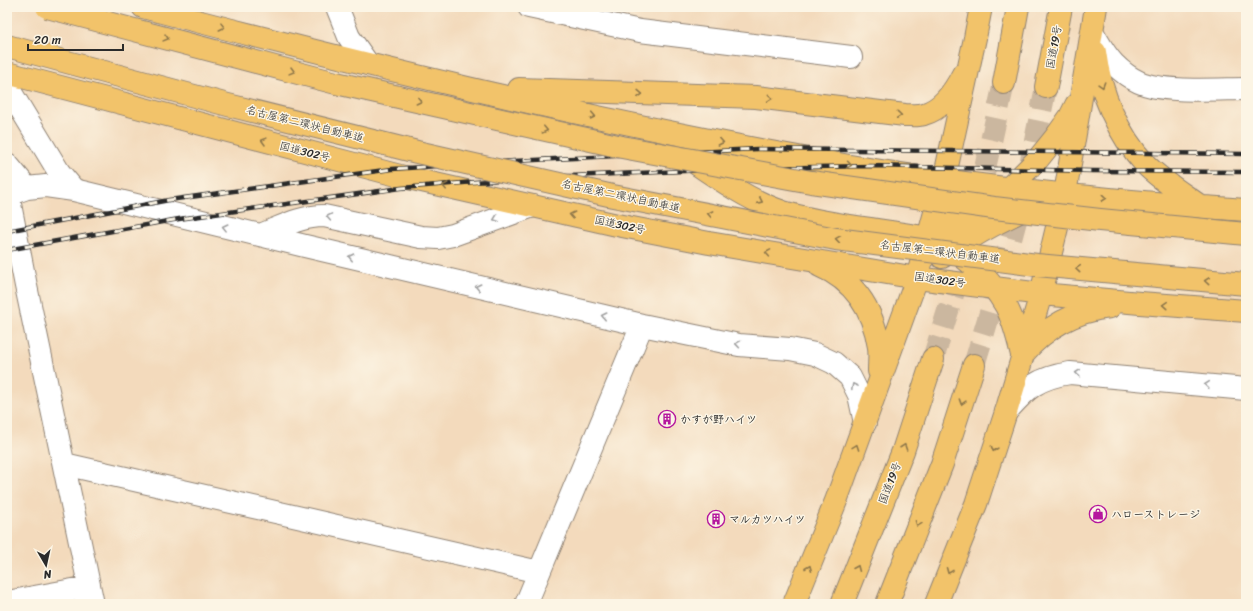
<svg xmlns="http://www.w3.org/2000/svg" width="1253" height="611" font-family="Sriracha,'Klee One',sans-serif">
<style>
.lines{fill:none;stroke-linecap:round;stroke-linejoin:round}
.highway-tunnel{stroke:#cbb79f;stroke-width:22;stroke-dasharray:22 11;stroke-linecap:butt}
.minor-casing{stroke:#8f8274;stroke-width:24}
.highway-casing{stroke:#8f8274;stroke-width:24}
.minor{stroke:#fff;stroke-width:22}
.highway{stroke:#f2c36a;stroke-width:22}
.rail-casing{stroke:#2b2b2b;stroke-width:4.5}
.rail{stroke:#fcf5e5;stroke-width:3;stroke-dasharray:9;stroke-linecap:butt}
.highway-bridge-casing{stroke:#8f8274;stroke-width:24;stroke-linecap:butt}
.highway-bridge{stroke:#f2c36a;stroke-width:22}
.oneway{stroke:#8e774a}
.oneway2{stroke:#a0a0a0}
.labels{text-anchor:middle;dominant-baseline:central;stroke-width:3;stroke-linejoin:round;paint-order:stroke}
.street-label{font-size:11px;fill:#2b2b2b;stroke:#fcf5e5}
.poi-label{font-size:11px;font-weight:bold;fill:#2b2b2b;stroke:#fcf5e5;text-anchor:start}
</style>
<rect width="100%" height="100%" fill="#fcf5e5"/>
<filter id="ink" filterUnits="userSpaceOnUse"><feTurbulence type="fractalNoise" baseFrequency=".025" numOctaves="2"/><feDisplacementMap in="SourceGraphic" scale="8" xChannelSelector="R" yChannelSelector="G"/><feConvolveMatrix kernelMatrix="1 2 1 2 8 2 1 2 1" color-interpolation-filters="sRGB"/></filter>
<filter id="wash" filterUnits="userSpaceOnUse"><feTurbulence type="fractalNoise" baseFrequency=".012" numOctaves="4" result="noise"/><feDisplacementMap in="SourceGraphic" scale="16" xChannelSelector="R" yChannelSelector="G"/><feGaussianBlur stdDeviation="0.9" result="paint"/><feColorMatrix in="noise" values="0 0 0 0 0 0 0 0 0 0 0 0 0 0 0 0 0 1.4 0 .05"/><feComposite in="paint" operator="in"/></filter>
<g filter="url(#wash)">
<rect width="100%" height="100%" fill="#f3dabc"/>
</g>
<g filter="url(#ink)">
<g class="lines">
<path class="highway-tunnel" d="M977,204L1004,83
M933,359L962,266L968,241
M974,365L1000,280L1027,180L1046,87"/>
<defs>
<path id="minor" d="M337,7L349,37L368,64
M529,7L640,31L851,57
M1093,33C1099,43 1105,55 1114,64C1121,71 1130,78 1139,82C1163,93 1217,89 1246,89
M7,86L59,172L74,190
M7,164L27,188
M8,194L26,286L93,604
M7,195L27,188L46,186L74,190L305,246L642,325L739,345L790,349L815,354L834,363L850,377L859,395L865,423
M260,235C281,227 301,216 324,216L421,237L438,238L453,235L533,206
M1006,412C1027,388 1037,378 1070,373L1246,389
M64,464L539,572
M7,602L89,587
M526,604L642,325"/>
<path id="highway" d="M143,7C360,64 578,117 798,157C946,184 1096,200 1246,210
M1095,52C1100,93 1118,135 1146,165C1162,181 1182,193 1200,206
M7,73L404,177L617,225L709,243L917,278L1041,294L1140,303L1246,311
M1004,83L1018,7
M1046,87L1061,7
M519,89L756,97L905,115C911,115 918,116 924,114C942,109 955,90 963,74
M688,158C717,178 750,201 783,212C818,222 855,227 891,232C903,234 915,235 927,238C958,246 990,278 1006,306C1014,321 1018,338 1022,355
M919,241L928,238L961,219L1009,188L1038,159L1055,138L1070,117L1076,105
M942,257C969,237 997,222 1028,208
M820,266C855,281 873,310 879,347C880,355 879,363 879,371
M1023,354C1046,327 1075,311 1110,307
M794,604L836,501L917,278L944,180L975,38L981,7
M842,604L903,451L933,359
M887,604L942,464L974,365
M936,604L976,504L1006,412L1041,294L1065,194L1096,7"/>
</defs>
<use href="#minor" class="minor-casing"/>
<use href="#highway" class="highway-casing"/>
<use href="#minor" class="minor"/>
<use href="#highway" class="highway"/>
<defs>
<path id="rail" d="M7,231L169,200L392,169L514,161L757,149L1246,154
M7,250L179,219L401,188L525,178L752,168L871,166L1093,171L1246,172"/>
</defs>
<use href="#rail" class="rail-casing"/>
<use href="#rail" class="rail"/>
<defs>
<path id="highway-bridge" d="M47,7L336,83L622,147L811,182L994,208L1100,220L1246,234
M7,46L228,105L417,152L613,196L836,239L1037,265L1246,284"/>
</defs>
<use href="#highway-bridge" class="highway-bridge-casing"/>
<use href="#highway-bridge" class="highway-bridge"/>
</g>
<defs><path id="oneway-chevron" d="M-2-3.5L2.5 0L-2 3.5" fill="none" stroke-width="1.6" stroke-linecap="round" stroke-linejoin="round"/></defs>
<g class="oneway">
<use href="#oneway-chevron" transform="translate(222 27) rotate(14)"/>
<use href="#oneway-chevron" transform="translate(166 38) rotate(15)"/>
<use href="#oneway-chevron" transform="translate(292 71) rotate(15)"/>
<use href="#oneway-chevron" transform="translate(1102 85) rotate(73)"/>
<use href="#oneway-chevron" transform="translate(640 94) rotate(2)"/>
<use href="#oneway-chevron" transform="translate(770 98) rotate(6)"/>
<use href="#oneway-chevron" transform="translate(419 101) rotate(13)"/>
<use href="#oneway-chevron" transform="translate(899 115) rotate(6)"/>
<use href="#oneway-chevron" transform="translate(593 116) rotate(12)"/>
<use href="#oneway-chevron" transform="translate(545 130) rotate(13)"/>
<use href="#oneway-chevron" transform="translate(264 141) rotate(-165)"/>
<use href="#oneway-chevron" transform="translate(721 142) rotate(11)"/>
<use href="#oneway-chevron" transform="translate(849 165) rotate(9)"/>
<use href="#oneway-chevron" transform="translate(445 186) rotate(-167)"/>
<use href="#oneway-chevron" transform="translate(1104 198) rotate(5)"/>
<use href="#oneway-chevron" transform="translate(760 201) rotate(24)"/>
<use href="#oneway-chevron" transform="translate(710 214) rotate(-169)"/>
<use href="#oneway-chevron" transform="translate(572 215) rotate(-168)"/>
<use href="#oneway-chevron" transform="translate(838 239) rotate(-171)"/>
<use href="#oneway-chevron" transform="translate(768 253) rotate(-170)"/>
<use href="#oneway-chevron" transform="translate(1078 269) rotate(-175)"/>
<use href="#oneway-chevron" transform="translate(1207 281) rotate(-175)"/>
<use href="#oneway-chevron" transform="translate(1165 305) rotate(-176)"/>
<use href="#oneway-chevron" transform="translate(962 402) rotate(108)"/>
<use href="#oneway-chevron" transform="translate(856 447) rotate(-70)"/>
<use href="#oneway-chevron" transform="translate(904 447) rotate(-71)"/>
<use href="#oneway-chevron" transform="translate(994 449) rotate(108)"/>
<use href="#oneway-chevron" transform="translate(918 524) rotate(111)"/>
<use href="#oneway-chevron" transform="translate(809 568) rotate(-68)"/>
<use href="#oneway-chevron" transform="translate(857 568) rotate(-67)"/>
<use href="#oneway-chevron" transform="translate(949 571) rotate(112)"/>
</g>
<g class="oneway2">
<use href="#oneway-chevron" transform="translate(329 217) rotate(-170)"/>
<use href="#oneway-chevron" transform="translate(496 219) rotate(160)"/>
<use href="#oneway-chevron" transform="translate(225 227) rotate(-166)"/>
<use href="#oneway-chevron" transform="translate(351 257) rotate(-167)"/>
<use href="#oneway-chevron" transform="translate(478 287) rotate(-167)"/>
<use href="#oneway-chevron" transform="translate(604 316) rotate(-167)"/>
<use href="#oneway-chevron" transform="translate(738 344) rotate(-171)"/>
<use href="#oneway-chevron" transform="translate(1078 373) rotate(-175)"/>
<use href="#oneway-chevron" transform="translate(1207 385) rotate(-175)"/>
<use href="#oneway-chevron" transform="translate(854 386) rotate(-118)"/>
</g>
</g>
<defs>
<symbol id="building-ring" viewBox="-11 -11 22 22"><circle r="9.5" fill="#fcf5e5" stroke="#b5179e" stroke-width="1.5"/><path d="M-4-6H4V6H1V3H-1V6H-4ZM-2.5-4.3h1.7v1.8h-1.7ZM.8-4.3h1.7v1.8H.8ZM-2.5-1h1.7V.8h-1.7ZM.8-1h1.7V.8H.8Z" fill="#b5179e"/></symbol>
<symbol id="shop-ring" viewBox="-11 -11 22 22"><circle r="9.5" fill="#fcf5e5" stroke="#b5179e" stroke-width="1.5"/><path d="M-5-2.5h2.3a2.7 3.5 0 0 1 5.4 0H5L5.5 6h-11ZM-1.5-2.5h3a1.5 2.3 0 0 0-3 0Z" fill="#b5179e"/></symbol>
</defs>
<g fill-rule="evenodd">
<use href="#building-ring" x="657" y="409" width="20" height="20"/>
<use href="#shop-ring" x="1088" y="504" width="20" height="20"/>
<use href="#building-ring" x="706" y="509" width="20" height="20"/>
</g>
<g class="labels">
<g class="street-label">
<text transform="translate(1054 47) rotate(-80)">国道19号</text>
<text transform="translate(305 124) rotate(14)">名古屋第二環状自動車道</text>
<text transform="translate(305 152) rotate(14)">国道302号</text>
<text transform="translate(621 196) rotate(12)">名古屋第二環状自動車道</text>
<text transform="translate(620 225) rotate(12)">国道302号</text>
<text transform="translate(940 252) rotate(7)">名古屋第二環状自動車道</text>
<text transform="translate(940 280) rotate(8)">国道302号</text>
<text transform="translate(890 483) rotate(-69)">国道19号</text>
</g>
<g class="poi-label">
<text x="680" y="419">かすが野ハイツ</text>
<text x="1111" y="514">ハローストレージ</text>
<text x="729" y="519">マルカツハイツ</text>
</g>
</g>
<rect width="1253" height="611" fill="none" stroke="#fcf5e5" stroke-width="24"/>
<g transform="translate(46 565) rotate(171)" stroke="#fcf5e5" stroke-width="3" paint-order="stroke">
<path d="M0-3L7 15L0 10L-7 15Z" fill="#2b2b2b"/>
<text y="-6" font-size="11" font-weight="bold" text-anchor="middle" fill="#2b2b2b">N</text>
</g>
<path d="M28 44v6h95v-6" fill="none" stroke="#2b2b2b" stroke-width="2"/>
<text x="34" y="44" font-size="12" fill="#2b2b2b" stroke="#fcf5e5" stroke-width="3" paint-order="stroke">20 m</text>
</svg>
